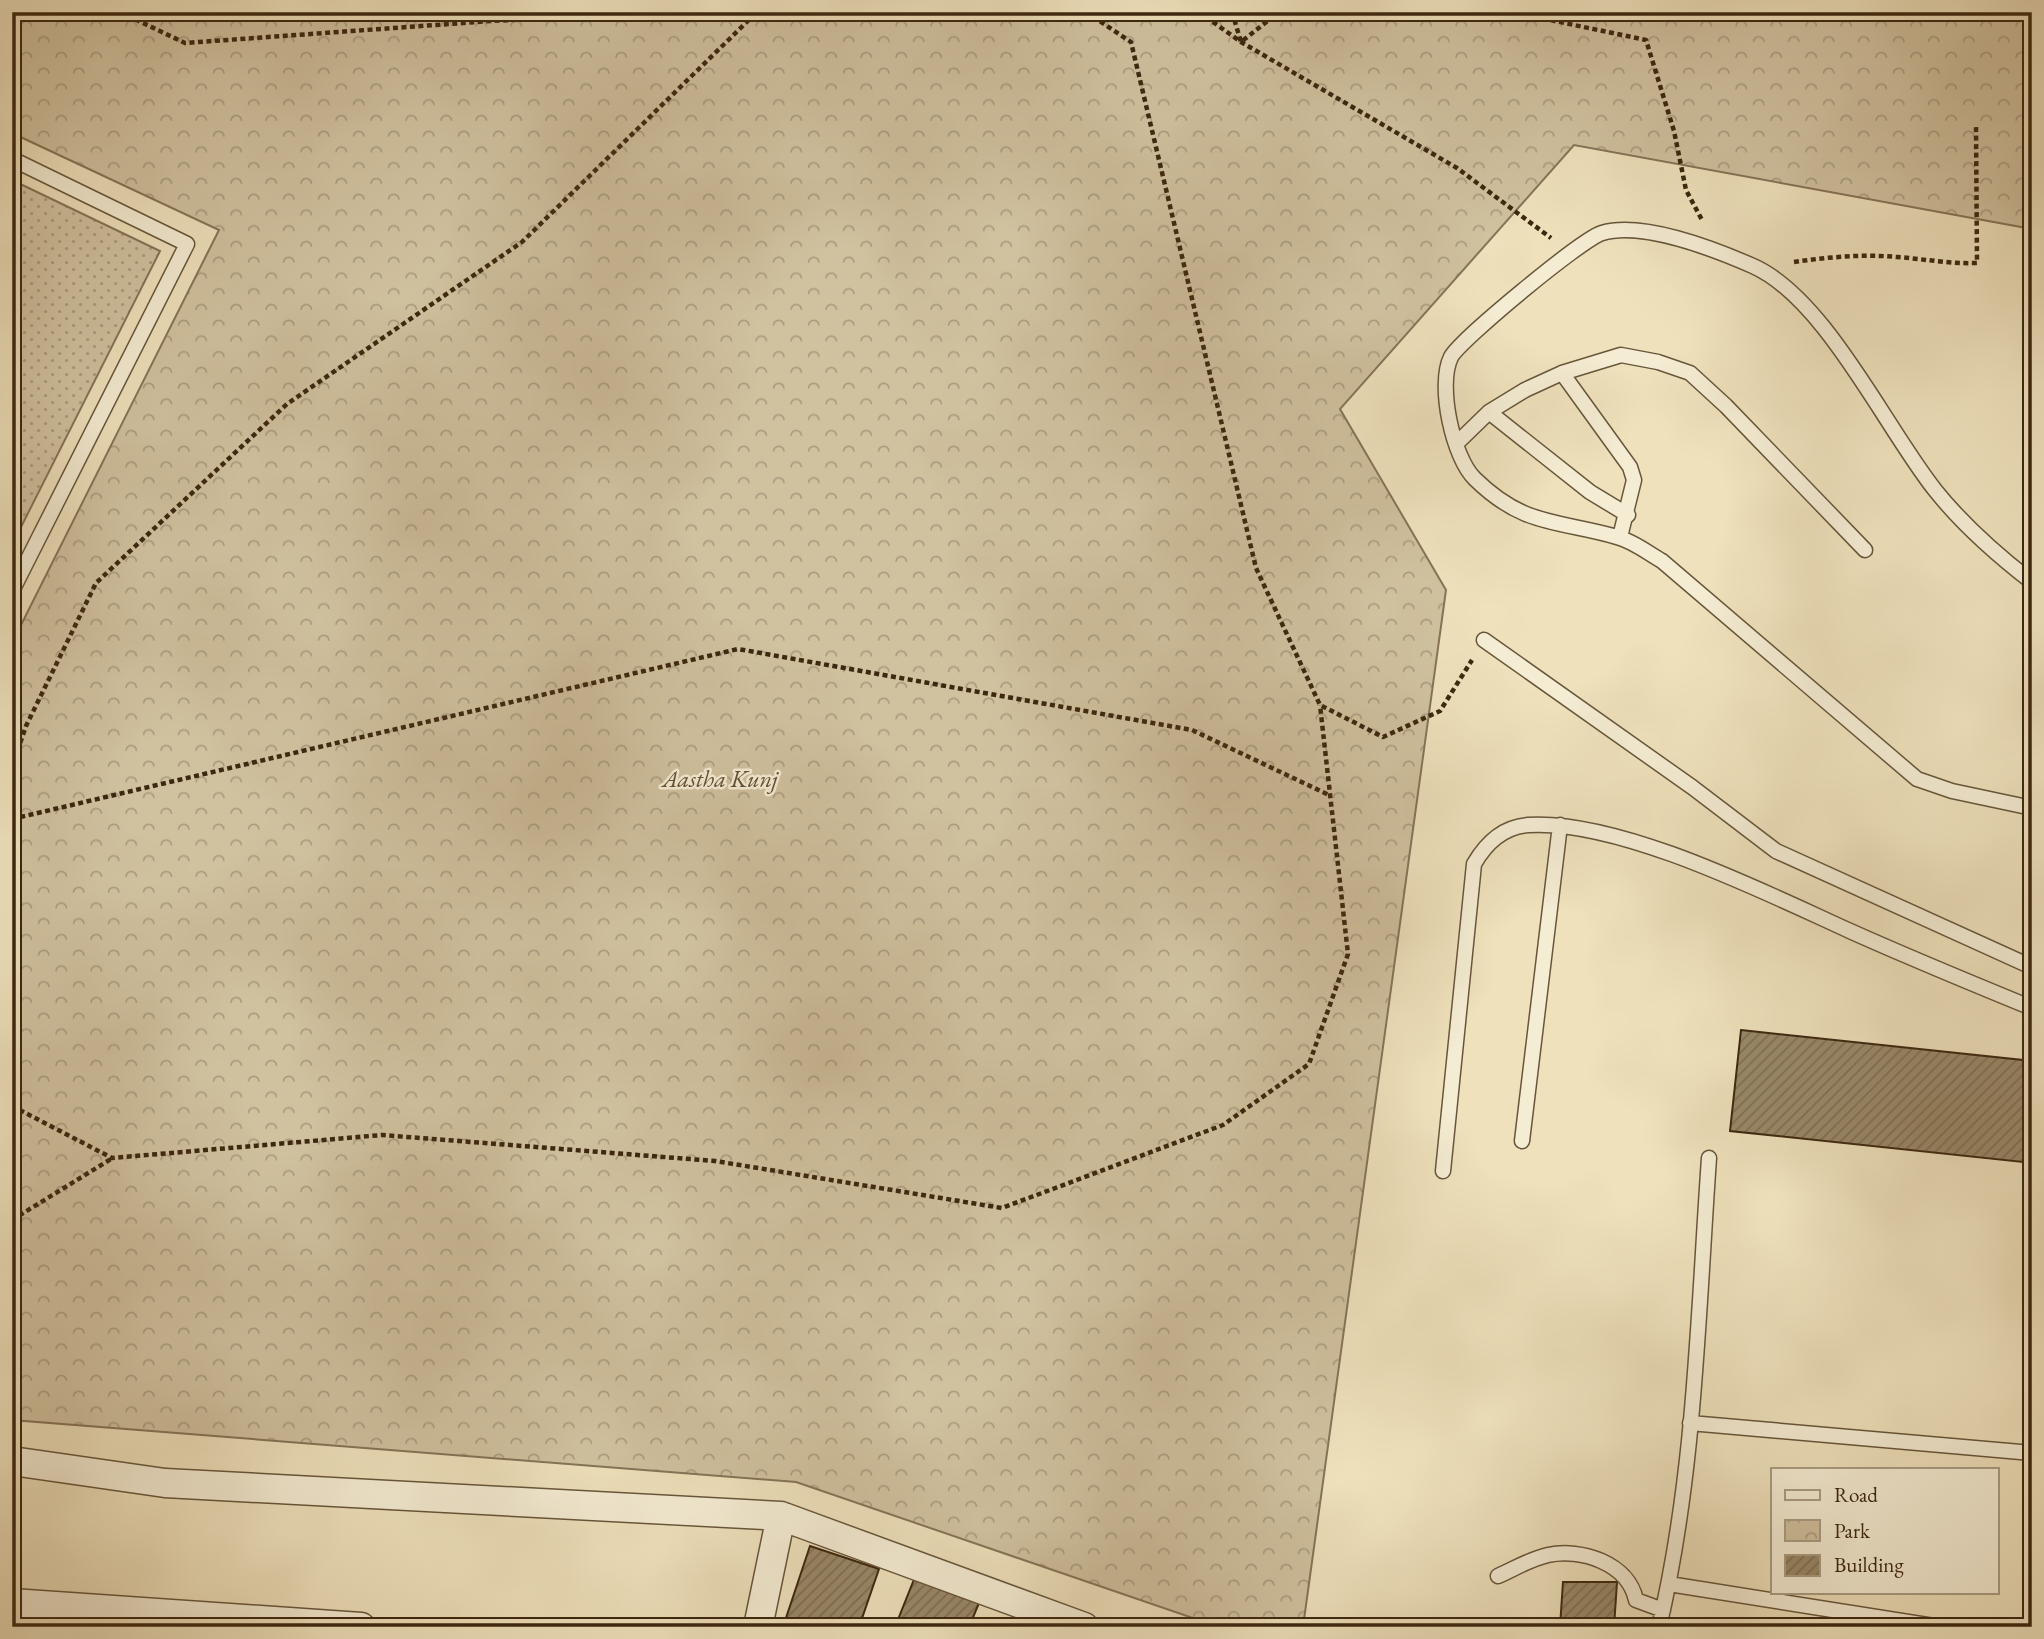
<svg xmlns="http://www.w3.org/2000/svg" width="2044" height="1639" font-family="'EB Garamond',serif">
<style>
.grass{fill:url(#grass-dots);stroke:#867458;stroke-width:2}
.park{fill:url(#park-crowns);stroke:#867458;stroke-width:2}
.building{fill:url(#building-hatch);stroke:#3c2710;stroke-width:2}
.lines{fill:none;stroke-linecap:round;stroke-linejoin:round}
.lane-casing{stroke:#68563b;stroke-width:17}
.street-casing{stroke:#68563b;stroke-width:31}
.path{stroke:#3c2710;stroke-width:4.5;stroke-dasharray:5 3.5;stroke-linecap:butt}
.lane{stroke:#f4ecd3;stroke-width:14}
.street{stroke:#f4ecd3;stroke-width:28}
.labels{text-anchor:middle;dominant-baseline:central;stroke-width:5;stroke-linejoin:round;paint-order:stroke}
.park-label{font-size:24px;font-style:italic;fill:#614e34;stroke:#f4ecd3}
</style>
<defs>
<pattern id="grass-dots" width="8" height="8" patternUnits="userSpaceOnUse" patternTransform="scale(1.75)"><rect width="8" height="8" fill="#d0c19f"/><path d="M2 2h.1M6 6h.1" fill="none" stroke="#aa9d80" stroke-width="1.8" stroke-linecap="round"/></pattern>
<pattern id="park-crowns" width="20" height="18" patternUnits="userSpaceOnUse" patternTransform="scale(1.75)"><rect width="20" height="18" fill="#d0c19f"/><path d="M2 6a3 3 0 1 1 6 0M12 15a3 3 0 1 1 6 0" fill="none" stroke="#aa9d80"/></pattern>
<pattern id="building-hatch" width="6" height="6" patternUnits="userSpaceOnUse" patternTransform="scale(1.75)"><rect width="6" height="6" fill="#998869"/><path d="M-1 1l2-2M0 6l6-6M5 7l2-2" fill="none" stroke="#7e6f55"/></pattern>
</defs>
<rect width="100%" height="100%" fill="#eee1bc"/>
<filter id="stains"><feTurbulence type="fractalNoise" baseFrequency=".00286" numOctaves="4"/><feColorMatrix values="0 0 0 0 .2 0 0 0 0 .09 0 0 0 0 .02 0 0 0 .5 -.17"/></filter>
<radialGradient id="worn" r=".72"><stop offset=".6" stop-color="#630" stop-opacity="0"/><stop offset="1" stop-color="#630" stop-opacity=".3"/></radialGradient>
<path class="grass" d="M12,180L160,251L12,545Z"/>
<path class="park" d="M12,12H2032V229L1574,145L1340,409L1446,590L1303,1627H1219L796,1482L12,1420V643L219,230L12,133Z"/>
<path class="building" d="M1741,1030L2032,1061V1163L1730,1131Z
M810,1546L879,1569L859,1627H783Z
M915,1577L979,1603L969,1627H895Z
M1563,1582H1617L1614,1627H1560Z"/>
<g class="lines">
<defs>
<path id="lane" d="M12,159L187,244L12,591
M1562,373L1630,467L1634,480L1620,537
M1489,412L1590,492L1628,515
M1456,444L1489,412L1525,390L1562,373L1621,355L1658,362L1690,373L1726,406L1865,550
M2032,582C1997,555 1963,525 1935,490C1885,427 1825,298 1753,266C1714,249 1642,221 1602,233C1582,239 1460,340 1451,357C1437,385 1453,458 1475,479C1524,527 1558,520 1617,537C1633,541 1648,553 1662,561L1917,779L1952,791L2032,808
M1484,640L1692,787L1776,851L2032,967
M1522,1141L1560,825
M1443,1171L1474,864C1486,843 1503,827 1528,825C1619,819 1766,893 1850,931C1910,958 1971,983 2032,1008
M1690,1423L2032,1453
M1498,1576C1514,1569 1530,1559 1548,1555C1581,1548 1628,1563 1636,1600L1663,1610
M1669,1584L1940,1627
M1659,1627C1695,1475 1698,1314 1709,1158"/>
<path id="street" d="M12,1461L165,1483L781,1516L1084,1627
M12,1603L361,1627
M758,1627L781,1516"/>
</defs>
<use href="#lane" class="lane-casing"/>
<use href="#street" class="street-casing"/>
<path class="path" d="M120,12L185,43L491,21L683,12
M482,12L490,20
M1086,12L1131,42L1256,568L1320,705L1383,737L1440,711L1472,660
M1199,12L1241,42L1457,168L1551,238
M1232,12L1241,42L1279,12
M1415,12L1550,20L1646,40L1674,131L1686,190L1702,220
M1794,262C1828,257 1863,254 1897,257C1924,259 1950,264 1977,263L1976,126
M12,767L26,726L96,583L287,404L522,242L757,12
M12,819L738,649L1192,730L1329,795
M12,1106L112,1158L382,1135L715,1161L1002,1208L1223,1125L1309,1064L1348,954L1320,705
M12,1220L111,1159"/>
<use href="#lane" class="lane"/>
<use href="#street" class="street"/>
</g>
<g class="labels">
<g class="park-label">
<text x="720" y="778">Aastha Kunj</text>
</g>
</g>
<rect width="2044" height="1639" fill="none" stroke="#eee1bc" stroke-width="42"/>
<rect x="14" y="14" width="2016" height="1611" fill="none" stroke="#3c2710" stroke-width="3.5"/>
<rect x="21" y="21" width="2002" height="1597" fill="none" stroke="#3c2710" stroke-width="2"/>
<rect x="1771" y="1468" width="228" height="126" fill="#f4ecd3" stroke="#aa9d85" stroke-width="2"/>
<rect x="1785" y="1490" width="35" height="10" fill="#f4ecd3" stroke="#aa9d85" stroke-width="2"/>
<text x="1834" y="1502" font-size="21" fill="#3c2710">Road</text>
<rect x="1785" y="1520" width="35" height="21" fill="url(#park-crowns)" stroke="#aa9d85" stroke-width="2"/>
<text x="1834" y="1538" font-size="21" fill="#3c2710">Park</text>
<rect x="1785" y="1555" width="35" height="21" fill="url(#building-hatch)" stroke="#aa9d85" stroke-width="2"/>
<text x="1834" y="1572" font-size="21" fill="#3c2710">Building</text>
<rect width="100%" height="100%" filter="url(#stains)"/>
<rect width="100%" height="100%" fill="url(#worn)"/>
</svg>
